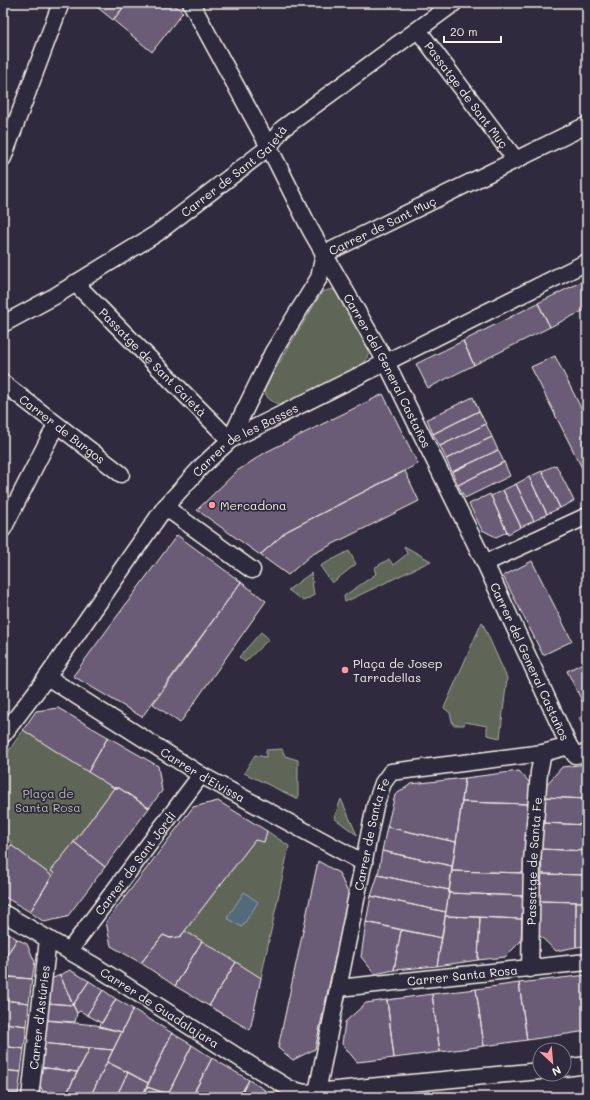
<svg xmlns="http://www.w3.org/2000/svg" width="590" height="1100" font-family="Mali,sans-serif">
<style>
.green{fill:#5f6659;stroke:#aaaca0}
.water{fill:#52697c;stroke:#939fa7}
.building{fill:#6a5b77;stroke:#f4f1e8}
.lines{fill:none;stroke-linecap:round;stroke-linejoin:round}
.street-casing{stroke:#f4f1e8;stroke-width:19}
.street{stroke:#2f2a3d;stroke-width:16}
.poi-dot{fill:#ff9aa2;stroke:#2f2a3d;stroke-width:1.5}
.labels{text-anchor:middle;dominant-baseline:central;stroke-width:3.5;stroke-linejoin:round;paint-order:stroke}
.street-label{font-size:12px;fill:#f4f1e8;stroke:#2f2a3d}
.poi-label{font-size:12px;fill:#f4f1e8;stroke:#2f2a3d;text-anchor:start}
.park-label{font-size:12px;fill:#b8b9af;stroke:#2f2a3d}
</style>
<rect width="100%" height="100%" fill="#2f2a3d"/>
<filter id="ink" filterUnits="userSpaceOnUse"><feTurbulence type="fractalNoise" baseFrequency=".025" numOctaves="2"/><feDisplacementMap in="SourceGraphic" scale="8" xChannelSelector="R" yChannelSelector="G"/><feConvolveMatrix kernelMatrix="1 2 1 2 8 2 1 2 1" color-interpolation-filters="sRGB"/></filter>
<g filter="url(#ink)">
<path class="green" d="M332,289L338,293L368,346L369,353L362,369L284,405C273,403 266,400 264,388L322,292Z
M404,546L431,561L345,602L344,596L376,574L374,568L389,559L393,565L407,554Z
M349,551L356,564L332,583L320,566Z
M311,573L314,595L304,601L288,590Z
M482,622L507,678L500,738L487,735V726L465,722L464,725H453L450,713L444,708Z
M261,632L269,639L245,662L239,657Z
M587,714V732L579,718Z
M23,730L114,788L52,871L54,873L52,876L11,845L12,842L3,836V759Z
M282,749L285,756L298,760V799L244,773L255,755L266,757V750Z
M341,799L357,835L334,818Z
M267,831L289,846L261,978L185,931L255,840L264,842Z"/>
<path class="water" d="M244,892L258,902L242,927L227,918Z"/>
<path class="building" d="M92,3H127L113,20Z
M127,3H172L183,12L152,52L113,20Z
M587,279V309L550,327L538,303Z
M538,303L550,327L474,365L463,341Z
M463,341L474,365L428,388L416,364Z
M555,356L587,420V478L531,367Z
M383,394L418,464L287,531L260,555L197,510L237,471L266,452Z
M473,397L479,411L433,434L427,419Z
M479,411L486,424L440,446L433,434Z
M486,424L492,437L446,459L440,446Z
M492,437L498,450L452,472L446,459Z
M498,450L504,462L458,485L452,472Z
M504,462L510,476L465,498L458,485Z
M556,465L574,501L560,508L542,471Z
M405,471L419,501L311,555L288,575L260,555L287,531Z
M542,471L560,508L547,514L529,477Z
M529,477L547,514L534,521L516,484Z
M516,484L534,521L521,527L503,490Z
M503,490L521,527L508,534L491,496Z
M490,494L507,532L496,537L482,530L469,504Z
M587,534V544L583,536Z
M177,535L241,582L142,717L73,676Z
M532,561L572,641L543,655L503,576Z
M241,582L266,601L180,723L153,704Z
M587,661V706L585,707L567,671Z
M58,708L108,737L88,772L23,730L36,711Z
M108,737L158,766L162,791L149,808L119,788H114L88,772Z
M587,764V799L545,797L546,785L562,767Z
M519,771L530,783L529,804L462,802L465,778Z
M465,778L456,842L387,827L395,795L411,784Z
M114,788H119L149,808L105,867L74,842Z
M545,797L587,799V825L544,823Z
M218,801L267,831L264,842L255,840L180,937L170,938L163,935L141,963L111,946L106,922L193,807Z
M462,802L529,804L524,873L452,871Z
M544,823L587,825V851L541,849Z
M387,827L456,842L452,866L382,851Z
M74,842L105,867L67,917L44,922L30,912L54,873L51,871Z
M11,845L52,876L30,912L3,896V856Z
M541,849L587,851V875L542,874Z
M382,851L452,866L449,890L378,875Z
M318,861L339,873L349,895L315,1049L293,1060L278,1048Z
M452,871L524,873V896L449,893Z
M542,874L587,875V902L539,901Z
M378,875L449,890L446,912L371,896Z
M449,893L524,896L522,919L445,916Z
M371,896L446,912L442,938L366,922Z
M539,901L576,902V947L556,951L539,935Z
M576,902H587V946L576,947Z
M445,916L480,917L478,960L437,966Z
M480,917L522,919L521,941L505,957L478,960Z
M366,922L401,930L394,970L375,974L361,957Z
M3,930L17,939L3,961Z
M401,930L442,938L437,966L394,970Z
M185,931L202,941L175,986L141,963L163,935L170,938L180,937Z
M17,939L27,944L35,962L32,979L3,976V961Z
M202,941L236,962L209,1006L175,986Z
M236,962L261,978L250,1030L209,1006Z
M70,970L89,981L73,1005L60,975Z
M60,975L73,1005L47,1003L49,980Z
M587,975V1031L527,1040L519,983Z
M5,977L32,979L29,1003L3,1000V983Z
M89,981L103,990L87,1015L80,1011L77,1013L73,1005Z
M519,983L527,1040L484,1046L476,989Z
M476,989L484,1046L440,1052L432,994Z
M103,990L116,999L102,1023L87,1015Z
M432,994L440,1052L394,1058L387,1000Z
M116,999L133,1009L122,1032L99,1027Z
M3,1000L29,1003L27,1026L3,1023Z
M387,1000L394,1058L357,1062L342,1044L345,1022L366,1003Z
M47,1003L73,1005L77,1013L75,1022L45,1020Z
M133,1009L172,1033L148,1083L107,1062Z
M45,1020L96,1025L122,1032L113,1050L41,1043Z
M3,1023L27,1026L24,1049L3,1046Z
M172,1033L192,1045L168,1094L147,1087Z
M41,1043L90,1048L77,1072L39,1067Z
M192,1045L212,1058L192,1097H174L168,1094Z
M3,1046L24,1049L21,1072L3,1070Z
M90,1048L113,1050L90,1097H65Z
M212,1058L249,1080L239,1097H207L195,1090Z
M107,1062L128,1072L116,1097H90Z
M39,1067L77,1072L65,1097H46L37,1080Z
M3,1070L21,1072L18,1094L3,1093Z
M128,1072L148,1083L142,1097H116Z
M249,1080L276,1097H239Z
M147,1087L168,1094L167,1097H142Z
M587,1090V1097H554L553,1095Z
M3,1093L18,1094V1097H3Z
M553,1095L554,1097H536L547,1096Z"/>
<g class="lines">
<defs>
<g id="street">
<path id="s1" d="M191,3L269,147L310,229L386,362L485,563L569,746"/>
<path id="s2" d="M418,30L516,160"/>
<path d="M3,158L61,3"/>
<path id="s3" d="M75,283L230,440L273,352L319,278L324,254L587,125"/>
<path id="s4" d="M3,324L55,296L156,234L269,147L282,129L454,3"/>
<path id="s5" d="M3,383L121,474"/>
<path d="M165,507L252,570"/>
<path d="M3,529L56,425"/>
<path d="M485,563L587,516"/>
<path id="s6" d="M47,677L201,775L364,863"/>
<path id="s7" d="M3,735L47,677L165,507L202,466L230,440L587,262"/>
<path id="s8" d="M3,913L95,966L249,1064L290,1089L304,1093L540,1071"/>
<path id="s9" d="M69,951L201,775"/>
<path id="s10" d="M530,969L532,862L539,772L543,753"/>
<path id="s11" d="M338,988L587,962"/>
<path d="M564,1068L587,1065"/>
<path id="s12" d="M30,1097L48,939"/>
<path id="s13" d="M316,1097L375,806L383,783L391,772L543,753L569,746L575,755L587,753"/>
</g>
</defs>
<use href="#street" class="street-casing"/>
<use href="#street" class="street"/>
</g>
</g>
<g class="poi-dot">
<circle cx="212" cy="505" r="4"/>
<circle cx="345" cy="670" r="4"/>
</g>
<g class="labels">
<g class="street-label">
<text stroke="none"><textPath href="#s2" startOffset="81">Passatge de Sant Muç</textPath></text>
<text stroke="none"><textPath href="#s4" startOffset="278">Carrer de Sant Gaietà</textPath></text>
<text stroke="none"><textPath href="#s3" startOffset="495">Carrer de Sant Muç</textPath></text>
<text stroke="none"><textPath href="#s3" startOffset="111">Passatge de Sant Gaietà</textPath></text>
<text stroke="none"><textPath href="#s1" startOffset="417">Carrer del General Castaños</textPath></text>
<text stroke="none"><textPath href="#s5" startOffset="75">Carrer de Burgos</textPath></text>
<text stroke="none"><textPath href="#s7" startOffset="386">Carrer de les Basses</textPath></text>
<text stroke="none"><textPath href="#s1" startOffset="741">Carrer del General Castaños</textPath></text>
<text stroke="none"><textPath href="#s6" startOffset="184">Carrer d'Eivissa</textPath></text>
<text stroke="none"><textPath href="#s13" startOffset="269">Carrer de Santa Fe</textPath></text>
<text stroke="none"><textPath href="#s10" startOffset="108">Passatge de Santa Fe</textPath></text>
<text stroke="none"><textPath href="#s9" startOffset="110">Carrer de Sant Jordi</textPath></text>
<text stroke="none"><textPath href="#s11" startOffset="125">Carrer Santa Rosa</textPath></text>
<text stroke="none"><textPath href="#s8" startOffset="183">Carrer de Guadalajara</textPath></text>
<text stroke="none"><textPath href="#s12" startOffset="80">Carrer d'Astúries</textPath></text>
</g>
<g class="poi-label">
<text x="220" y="505">Mercadona</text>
<text x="353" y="663">Plaça de Josep<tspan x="353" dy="14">Tarradellas</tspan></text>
</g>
<g class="park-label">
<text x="48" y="793">Plaça de<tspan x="48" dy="14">Santa Rosa</tspan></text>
</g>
</g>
<rect width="590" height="1100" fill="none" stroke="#2f2a3d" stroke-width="16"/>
<rect x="8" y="8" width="574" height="1084" fill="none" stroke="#f4f1e8" stroke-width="1.5" filter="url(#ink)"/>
<g transform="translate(552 1062) rotate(154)"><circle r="19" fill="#2f2a3d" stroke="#7e7a81"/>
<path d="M0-3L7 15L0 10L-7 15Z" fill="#ff9aa2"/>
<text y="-6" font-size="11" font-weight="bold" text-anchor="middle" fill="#f4f1e8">N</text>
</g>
<path d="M444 36v6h57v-6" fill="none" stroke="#f4f1e8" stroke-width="2"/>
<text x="450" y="36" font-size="12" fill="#f4f1e8" stroke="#2f2a3d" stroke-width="3" paint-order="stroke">20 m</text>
</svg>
